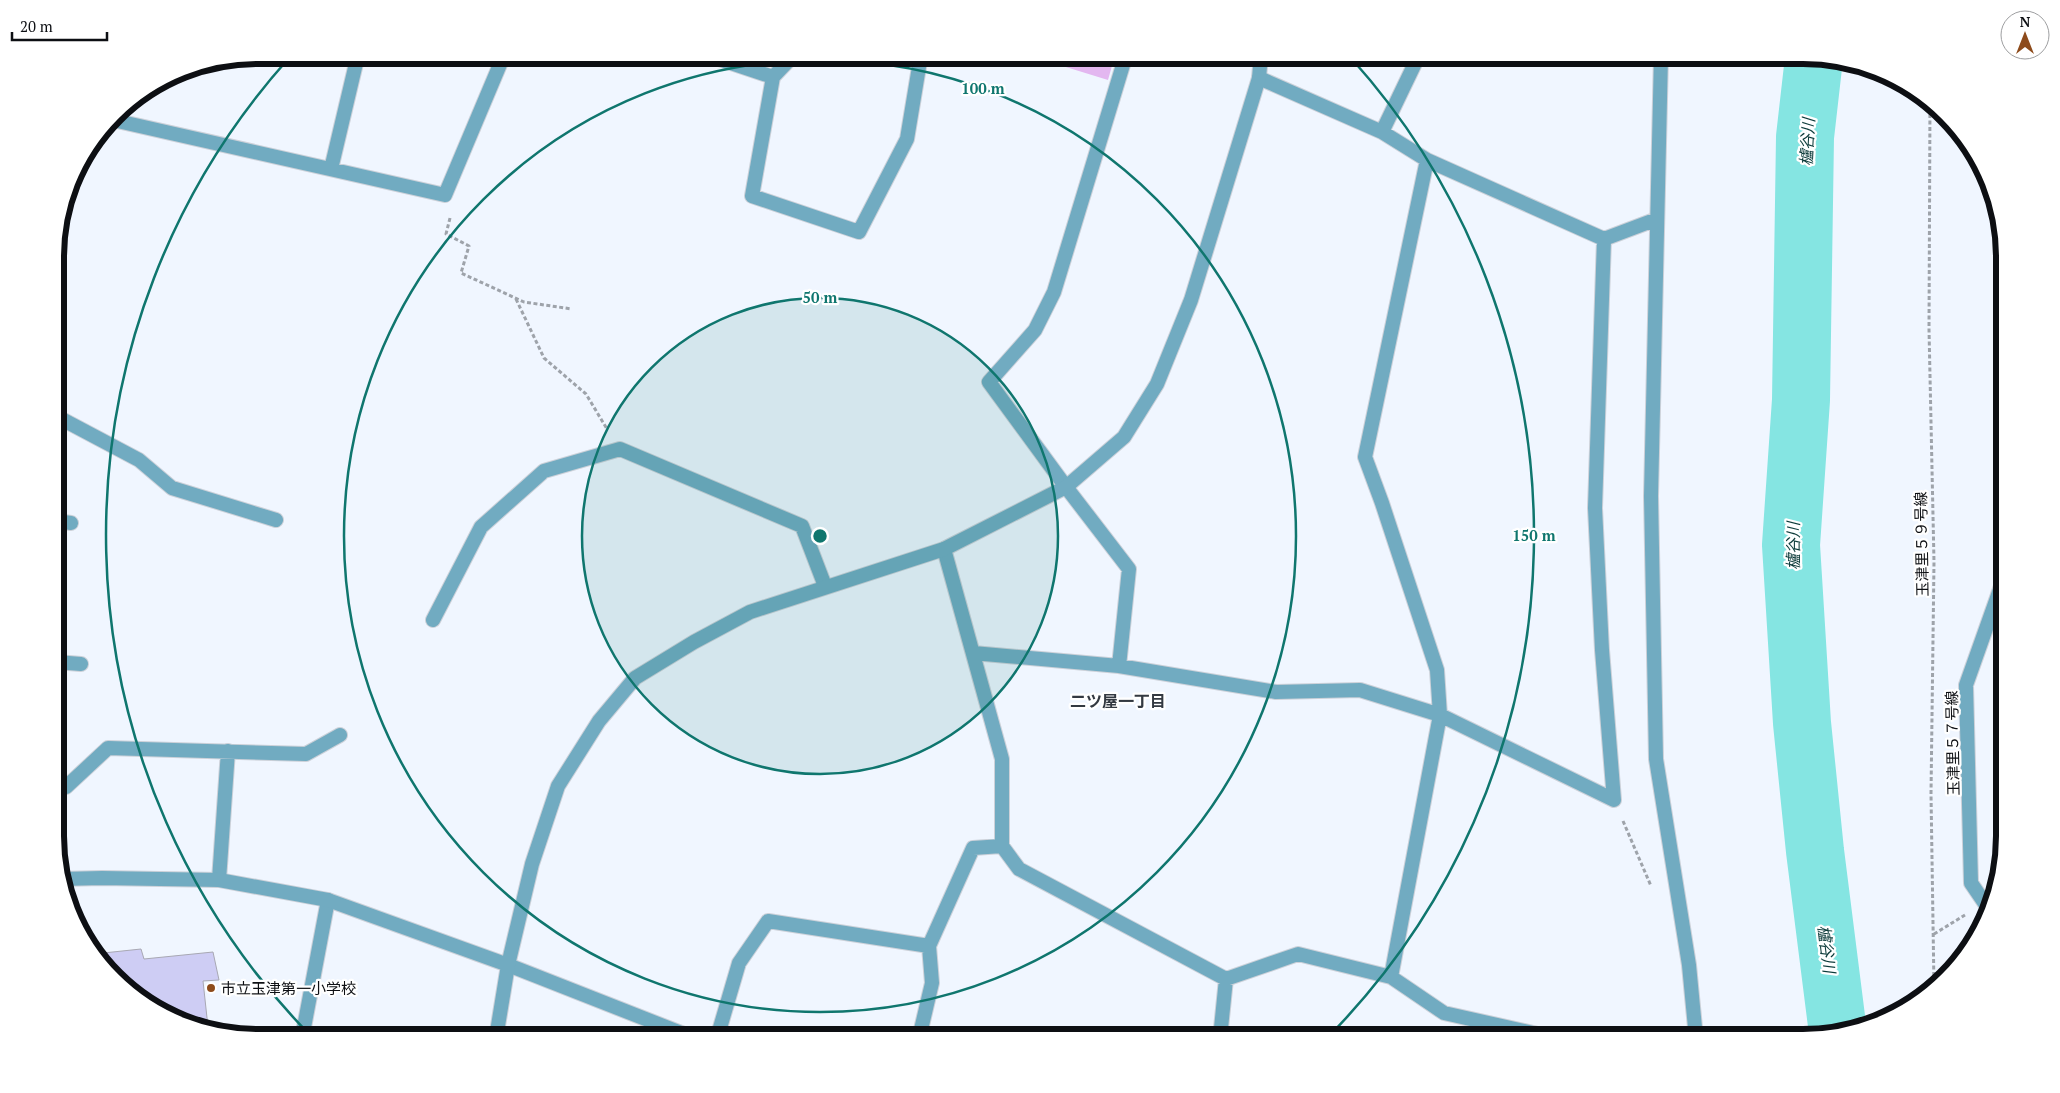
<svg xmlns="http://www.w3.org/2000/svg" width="2060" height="1093" font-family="'PT Serif','Noto Sans JP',serif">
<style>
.green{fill:#e3b7f0}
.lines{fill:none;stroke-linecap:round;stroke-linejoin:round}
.river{stroke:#85e5e2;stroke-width:58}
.building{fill:#cecdf4;stroke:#a8a8b3}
.minor-casing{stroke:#ccd1d9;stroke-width:16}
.tertiary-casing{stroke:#ccd1d9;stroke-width:16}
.path{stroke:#9ea3aa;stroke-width:3;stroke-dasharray:4 2.5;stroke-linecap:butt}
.minor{stroke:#71abc1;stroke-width:14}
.tertiary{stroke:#71abc1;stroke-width:14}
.ring{fill:none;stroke:#0f766e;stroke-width:2.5}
.poi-dot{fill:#8d4b1b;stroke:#fff;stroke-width:2}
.labels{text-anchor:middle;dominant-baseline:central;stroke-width:4.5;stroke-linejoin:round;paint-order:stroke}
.street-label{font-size:15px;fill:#0d0f13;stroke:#fff}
.poi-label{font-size:15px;fill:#0d0f13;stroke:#fff;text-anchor:start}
.water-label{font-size:16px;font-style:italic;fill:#0b3a39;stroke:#fff}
.neighbourhood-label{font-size:16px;font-weight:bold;fill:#333941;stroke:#fff}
.rim{fill:none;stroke:#0d0f13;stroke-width:6}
.centre{fill:#0f766e;stroke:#fff;stroke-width:2.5}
.ring-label{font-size:15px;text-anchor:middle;font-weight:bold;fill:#0f766e;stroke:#fff;stroke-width:4.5;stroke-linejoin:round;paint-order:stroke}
</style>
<rect width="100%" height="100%" fill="#f0f6ff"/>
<path class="green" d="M1027,55H1115L1108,80Z"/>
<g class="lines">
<path class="river" d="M1814,58L1805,137L1801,400L1791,545L1802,723L1815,851L1838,1033"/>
</g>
<path class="building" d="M141,949L144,959L213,952L219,980L203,981L208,1027L167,1017L97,959L94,954Z"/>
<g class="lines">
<defs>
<path id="minor" d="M707,55L773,77L794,55
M1661,55L1651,496L1656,759L1689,965L1696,1038
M773,77L752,196L859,232L907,139L921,55
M1259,78L1382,132L1427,160L1604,239L1657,219
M113,120L445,195L504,55
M1382,132L1419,55
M331,169L358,55
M56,416L139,460L172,488L276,520
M56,521L71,523
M944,549L1002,759V846L1019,869L1226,979L1298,954L1391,977L1444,1013L1555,1038
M433,620L481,527L544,471L620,449L802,526L825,586
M973,653L1119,666L1276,692L1360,690L1440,715L1614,800L1602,650L1595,508L1604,239
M56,662L81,664
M1119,666L1129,569L1066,487L989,382L1035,330L1054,292L1126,55
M57,788L66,787L108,748L306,754L340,735
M219,880L228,751
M1988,908L1971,883L1966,685L2004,578
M929,946L973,848L1002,846
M508,965L694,1038
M1391,977L1440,715L1437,670L1382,503L1365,457L1427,160
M302,1038L328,900
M717,1038L739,963L768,921L929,946L932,983L919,1038
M1220,1038L1226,979"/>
<path id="tertiary" d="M61,879L102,878L219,880L328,900L508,965
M496,1038L508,965L532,864L558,786L599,721L635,678L694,642L750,612L944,549L1066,487L1124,437L1157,384L1191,300L1259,78L1261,55"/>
</defs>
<use href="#minor" class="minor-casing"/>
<use href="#tertiary" class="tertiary-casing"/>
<path class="path" d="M1930,101L1929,329L1934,562L1931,794L1934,987
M450,218L446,234L469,246L461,273L524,302L572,309
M516,299L544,358L586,394L607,429
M1623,821L1651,886
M1934,934L1965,915"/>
<use href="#minor" class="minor"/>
<use href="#tertiary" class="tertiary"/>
</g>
<circle cx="820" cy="536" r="238" fill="#0f766e" fill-opacity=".12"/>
<g class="ring">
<circle cx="820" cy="536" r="238"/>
<circle cx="820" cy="536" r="476"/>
<path d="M311 1036A714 714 0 0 1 289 58M1351 58A714 714 0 0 1 1329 1036"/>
</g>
<circle class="poi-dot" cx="211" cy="988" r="5"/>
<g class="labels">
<g class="street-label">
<text transform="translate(1921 544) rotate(-91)">玉津里５９号線</text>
<text transform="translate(1952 743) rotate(-91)">玉津里５７号線</text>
</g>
<g class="poi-label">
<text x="221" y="988">市立玉津第一小学校</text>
</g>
<g class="water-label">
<text transform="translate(1807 142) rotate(-87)">櫨谷川</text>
<text transform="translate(1793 546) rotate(-90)">櫨谷川</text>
<text transform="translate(1827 949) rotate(83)">櫨谷川</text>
</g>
<g class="neighbourhood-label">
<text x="1118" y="701">二ツ屋一丁目</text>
</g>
</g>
<path d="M0 0H2060V1093H0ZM257 64H1803A193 193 0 0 1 1996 257V836A193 193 0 0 1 1803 1029H257A193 193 0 0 1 64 836V257A193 193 0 0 1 257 64Z" fill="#fff" fill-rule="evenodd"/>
<path class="rim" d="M257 64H1803A193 193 0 0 1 1996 257V836A193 193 0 0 1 1803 1029H257A193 193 0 0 1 64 836V257A193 193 0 0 1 257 64Z"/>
<circle cx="820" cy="536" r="8" class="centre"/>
<g class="ring-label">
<text x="983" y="94">100 m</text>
<text x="820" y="303">50 m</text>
<text x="1534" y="541">150 m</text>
</g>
<g transform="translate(2025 35)"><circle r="24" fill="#ffffff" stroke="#9e9fa1"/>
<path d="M0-4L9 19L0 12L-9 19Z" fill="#8d4b1b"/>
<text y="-8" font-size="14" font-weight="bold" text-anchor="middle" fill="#0d0f13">N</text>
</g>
<path d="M12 32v8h95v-8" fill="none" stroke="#0d0f13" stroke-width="2.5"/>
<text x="20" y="32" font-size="15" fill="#0d0f13" stroke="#ffffff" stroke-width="4" paint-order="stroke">20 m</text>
</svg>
